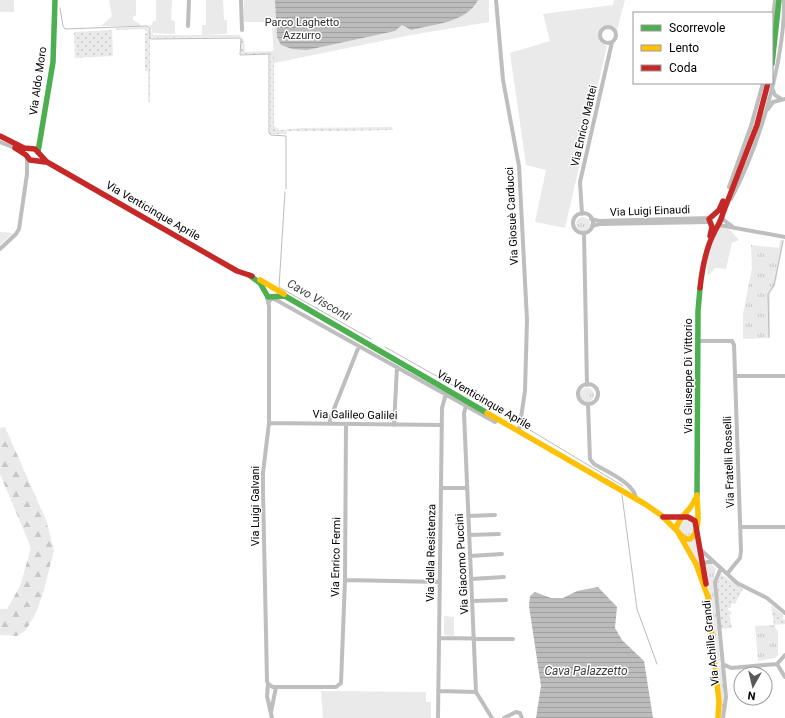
<svg xmlns="http://www.w3.org/2000/svg" width="785" height="718" font-family="Roboto,sans-serif">
<style>
.grass{fill:url(#grass-tufts)}
.forest{fill:url(#forest-firs)}
.park{fill:#eaeaea}
.garden{fill:url(#garden-dots)}
.water{fill:url(#water-rules)}
.lines{fill:none;stroke-linecap:round;stroke-linejoin:round}
.stream{stroke:#bcbcbc;stroke-width:1}
.street{stroke:#bebebe;stroke-width:4}
.fast{stroke:#4caf50;stroke-width:5.5}
.slow{stroke:#ffc107;stroke-width:5.5}
.jam{stroke:#c62828;stroke-width:5.5}
.labels{text-anchor:middle;dominant-baseline:central;stroke-width:3;stroke-linejoin:round;paint-order:stroke}
.park-label{font-size:11px;fill:#2f2f2f;stroke:#fff}
.street-label{font-size:11px;fill:#000;stroke:#fff}
.water-label{font-size:12px;font-style:italic;fill:#404040;stroke:#fff}
</style>
<defs>
<pattern id="grass-tufts" width="24" height="20" patternUnits="userSpaceOnUse"><rect width="24" height="20" fill="#eaeaea"/><path d="M3 7l-1-3M5 7V3M7 7l1-3M15 17l-1-3M17 17v-4M19 17l1-3" fill="none" stroke="#c7c7c7"/></pattern>
<pattern id="forest-firs" width="22" height="20" patternUnits="userSpaceOnUse"><rect width="22" height="20" fill="#eaeaea"/><path d="M5 1l3.5 6h-7zM16 11l3.5 6h-7z" fill="#c7c7c7"/></pattern>
<pattern id="garden-dots" width="8" height="8" patternUnits="userSpaceOnUse"><rect width="8" height="8" fill="#eaeaea"/><path d="M2 2h.1M6 6h.1" fill="none" stroke="#c7c7c7" stroke-width="1.8" stroke-linecap="round"/></pattern>
<pattern id="water-rules" width="6" height="5" patternUnits="userSpaceOnUse"><rect width="6" height="5" fill="#bcbcbc"/><path d="M0 2.5h6" fill="none" stroke="#a0a0a0"/></pattern>
</defs>
<rect width="100%" height="100%" fill="#fff"/>
<path class="grass" d="M576 224a7 7 0 1 1 14 0a7 7 0 1 1-14 0Z
M780,240H784L775,286L770,294V338L743,339V314L752,268L751,245L779,248Z
M580 395a7 7 0 1 1 14 0a7 7 0 1 1-14 0Z
M679 528a8 8 0 1 1 16 0a8 8 0 1 1-16 0Z
M696,537L701,563H698L685,541Z
M707,564H711L716,568L713,582L720,661H717L706,568Z
M774,625L778,632V655L775,658L758,661L755,626Z
M719,665H721L724,699L723,714H721L717,666Z"/>
<path class="forest" d="M5,427L46,520L54,550L44,590L36,613L26,630L17,636L0,635V609H7L20,586L31,548L0,474V428Z"/>
<path class="park" d="M0,0H14V12H0Z
M109,0H136V15L133,17V20L140,24V26H101L112,16Z
M156,0H172L171,20L175,21V34L153,33L150,26L141,25H152L153,21H156Z
M206,0H223L224,20H227V34L202,35V25H206Z
M244,0H489V22L411,35L274,63L272,22H244Z
M614,0H625L617,30L611,26L604,27C597,35 597,41 607,46L565,228L535,222L546,170L526,165L510,53L550,41L543,14L613,5Z
M721,227L730,230L739,240L732,243L726,269L715,268L708,276C704,263 712,237 721,227Z
M0,232L13,233L0,245Z
M444,616L454,617V636L444,635Z
M321,691L426,692V702H431V718H323Z"/>
<path class="garden" d="M144,27L148,28L150,31V102H148V72L145,70V34L147,33L144,29L116,30V28Z
M152,29L153,35H240L244,40L245,52L274,51V126L280,130L302,128L392,127L393,130C357,131 322,131 287,131L286,134H270V54H241V37L153,38L151,37Z
M112,30L113,56L75,58L74,32Z
M721,574L743,589L735,604L731,603V608H728L729,611H731V615H729L732,628L721,629L717,582Z
M771,605L784,616L782,618L785,620V624L774,625Z"/>
<path class="water" d="M275,0H478C466,23 434,24 411,30L402,25L395,31L307,50L292,49L281,45L277,37Z
M598,587L617,607L615,628L622,640L644,661L653,718H536L541,686L529,606L530,596L535,592L551,598H563L577,591Z"/>
<g class="lines">
<path class="stream" d="M60,8L63,26L65,29L146,26L150,28V38L151,39L239,38L241,39L240,55L269,54V133L271,135L286,136V189
M285,192L279,287L371,339
M769,337L768,294L774,285L783,241
M385,347L518,422
M525,427L623,486
M622,495L637,609L657,664"/>
<path class="street" d="M241,0L242,30
M496,0L503,80L519,166L527,320L525,391L519,431
M188,26L189,0
M772,27L775,0
M600 35a8 8 0 1 1 16 0a8 8 0 1 1-16 0Z
M772,88L775,95L781,99
M768,109L773,102L785,99
M0,142L15,148
M729,187L751,126L763,83
M731,199C759,147 785,60 784,0
M573 223a10 10 0 1 1 20 0a10 10 0 1 1-20 0Z
M582,214L580,182L612,42
M721,218L733,227
M591,219L599,221L710,218
M719,225L785,237
M592,226L599,224L709,222
M584,233L587,385
M0,249L16,234L19,229L27,174V158
M267,297L269,306V423L263,473V491L267,681L268,684L273,687H336L341,683L345,580L346,424
M268,303L272,298L278,301L495,422L498,419
M698,341H732L734,345L741,551L740,558L727,574
M735,376H785
M578 394a10 10 0 1 1 20 0a10 10 0 1 1-20 0Z
M588,404L590,459L594,464C606,471 636,484 636,499
M466,406L464,413L476,692L492,718
M269,423L442,425
M330,424V419L359,346
M394,425L397,367
M441,488H467
M468,516L495,515
M741,527H785
M469,535L499,534
M701,550L737,583L767,598L785,613
M470,556L502,554
M696,564L702,565L707,562H713
M721,568L715,582L726,697L723,718
M471,579L504,577
M345,580L440,582
M472,601L506,600
M439,638L513,639
M723,664L731,668L777,664L785,655
M777,664L785,677
M268,684L267,696L272,718
M438,691L476,692
M271,712L276,687
M438,718L442,408L447,390
M504,718L516,712L520,713L522,718"/>
<path class="fast" d="M772,64L779,0
M38,152L53,62L55,0
M249,275L260,283L268,297L285,296L487,413
M697,495L698,311L700,288"/>
<path class="slow" d="M260,280L284,294
M487,413L645,504L661,515L685,539H690C702,531 697,508 697,495
M695,499C691,511 678,517 676,529L696,564L709,600
M708,598L719,702L718,718"/>
<path class="jam" d="M0,136L24,148L35,149L47,162L237,271L252,276
M15,148L26,155L30,160L45,162
M710,236L712,227L709,219L719,210L723,201
M700,288C702,270 706,248 714,233C718,225 721,221 723,213L757,125L768,83
M663,517H688L695,521L706,584"/>
</g>
<g class="labels">
<g class="park-label">
<text x="302" y="22">Parco Laghetto<tspan x="302" dy="13">Azzurro</tspan></text>
</g>
<g class="street-label">
<text transform="translate(38 81) rotate(-82)">Via Aldo Moro</text>
<text transform="translate(584 126) rotate(-77)">Via Enrico Mattei</text>
<text transform="translate(153 211) rotate(30)">Via Venticinque Aprile</text>
<text transform="translate(650 211) rotate(-2)">Via Luigi Einaudi</text>
<text transform="translate(512 216) rotate(-93)">Via Giosuè Carducci</text>
<text transform="translate(688 376) rotate(-90)">Via Giuseppe Di Vittorio</text>
<text transform="translate(484 400) rotate(30)">Via Venticinque Aprile</text>
<text transform="translate(355 415) rotate(1)">Via Galileo Galilei</text>
<text transform="translate(729 462) rotate(-92)">Via Fratelli Rosselli</text>
<text transform="translate(255 506) rotate(-90)">Via Luigi Galvani</text>
<text transform="translate(431 553) rotate(-89)">Via della Resistenza</text>
<text transform="translate(336 557) rotate(-89)">Via Enrico Fermi</text>
<text transform="translate(462 564) rotate(-93)">Via Giacomo Puccini</text>
<text transform="translate(711 643) rotate(-96)">Via Achille Grandi</text>
</g>
<g class="water-label">
<text transform="translate(319 300) rotate(30)">Cavo Visconti</text>
<text x="586" y="671">Cava Palazzetto</text>
</g>
</g>
<rect x="633" y="12" width="140" height="72" fill="#ffffff" stroke="#999999"/>
<rect x="641" y="25" width="20" height="6" fill="#4caf50" stroke="#999999"/>
<text x="669" y="32" font-size="12" fill="#000000">Scorrevole</text>
<rect x="641" y="45" width="20" height="6" fill="#ffc107" stroke="#999999"/>
<text x="669" y="52" font-size="12" fill="#000000">Lento</text>
<rect x="641" y="65" width="20" height="6" fill="#c62828" stroke="#999999"/>
<text x="669" y="72" font-size="12" fill="#000000">Coda</text>
<g transform="translate(753 686) rotate(188)"><circle r="19" fill="#ffffff" stroke="#999999"/>
<path d="M0-3L7 15L0 10L-7 15Z" fill="#595959"/>
<text y="-6" font-size="11" font-weight="bold" text-anchor="middle" fill="#000000">N</text>
</g>
</svg>
